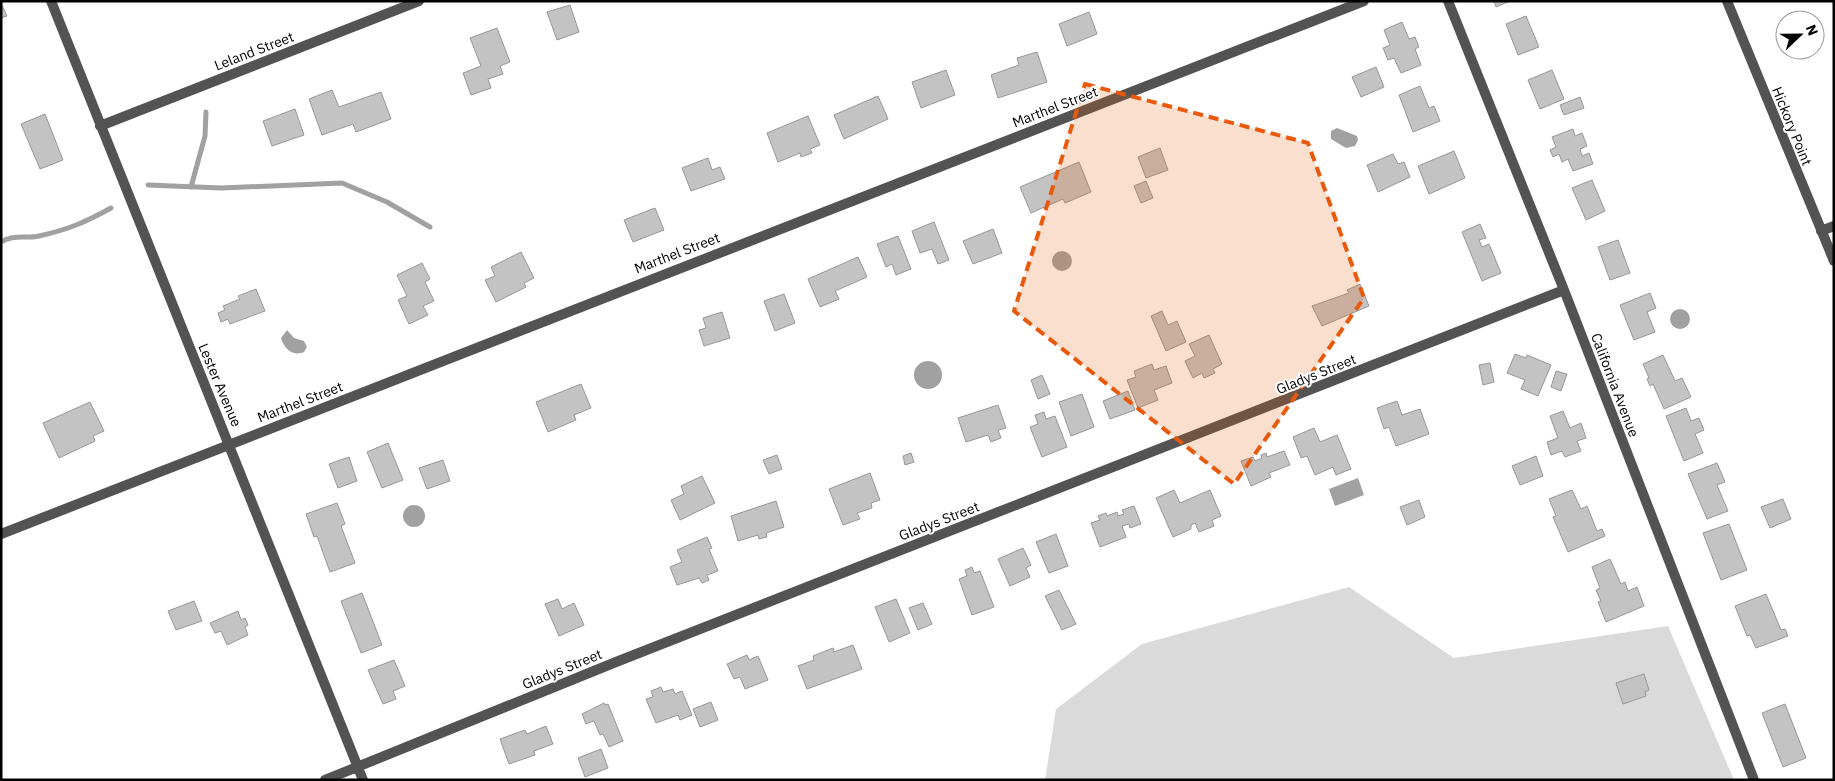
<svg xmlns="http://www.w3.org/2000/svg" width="1835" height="781" font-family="'IBM Plex Sans',sans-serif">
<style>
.green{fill:#dadada}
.water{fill:#a1a1a1}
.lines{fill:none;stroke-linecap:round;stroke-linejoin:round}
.stream{stroke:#a1a1a1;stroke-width:5}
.building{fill:#c3c3c3;stroke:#979797}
.minor{stroke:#535353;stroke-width:10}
.marked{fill:#e8590c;fill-opacity:0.2;stroke:#e8590c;stroke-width:4;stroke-dasharray:10 6;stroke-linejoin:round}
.labels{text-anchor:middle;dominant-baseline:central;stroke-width:4;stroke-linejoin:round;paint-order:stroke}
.street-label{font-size:14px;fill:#000;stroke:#fff}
</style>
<rect width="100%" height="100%" fill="#fff"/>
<path class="green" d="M1349,587L1454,658L1668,626L1734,780H1045L1056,709L1142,644Z"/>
<path class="water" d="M1337,128L1357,136L1358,140L1355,146L1346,148L1331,139V131Z
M1052 261a10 10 0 1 1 20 0a10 10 0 1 1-20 0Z
M1670 319a10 10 0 1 1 20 0a10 10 0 1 1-20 0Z
M287,330L294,338L304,341L307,347L304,352C292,357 284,348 281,338Z
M914 375a14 14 0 1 1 28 0a14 14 0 1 1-28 0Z
M1358,478L1364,495L1335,506L1329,489Z
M403 516a11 11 0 1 1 22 0a11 11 0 1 1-22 0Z"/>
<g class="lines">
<path class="stream" d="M148,185L221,188L342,183L387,202L430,227
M191,187L205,136L206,112
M1,242C12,234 26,239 39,236C67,230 86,222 111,208"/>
</g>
<path class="building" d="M1494,1H1510L1496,7Z
M1,3L7,16L1,18Z
M570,5L579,32L557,40L547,12Z
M1089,12L1097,34L1067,46L1059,24Z
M1526,16L1539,47L1518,55L1506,24Z
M1402,22L1409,39L1415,37L1419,47L1415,49L1421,65L1401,73L1394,58L1388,60L1383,48L1390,45L1384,30Z
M497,28L510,62L500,66L503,74L488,79L491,88L471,95L463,73L481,66L470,38Z
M1037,52L1047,82L998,98L991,75L1019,65L1017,58Z
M1376,67L1384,87L1361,97L1352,77Z
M946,70L955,95L921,108L912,82Z
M1552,70L1564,99L1540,109L1528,80Z
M1420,86L1429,108L1434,106L1440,121L1413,132L1399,95Z
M332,90L339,107L381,92L391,119L356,132L353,124L322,135L309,99Z
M878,96L888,119L844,139L834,115Z
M1580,97L1584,108L1564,115L1560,105Z
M295,109L304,135L272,146L263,121Z
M45,114L63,160L40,169L21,124Z
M808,116L820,145L810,149L812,153L801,157L800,153L778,162L767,133Z
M1573,129L1575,136L1582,133L1587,146L1580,149L1582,156L1589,153L1593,164L1573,171L1568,159L1562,162L1559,154L1553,157L1550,150L1556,147L1552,137Z
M1160,148L1168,170L1146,178L1138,157Z
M1454,151L1465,178L1429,194L1418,166Z
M1393,154L1398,164L1404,162L1410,177L1378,192L1367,165Z
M708,158L712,170L720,167L725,179L691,191L682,168Z
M1079,162L1091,192L1065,203L1063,199L1031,213L1020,187Z
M1592,180L1605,211L1586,220L1572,188Z
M1146,181L1153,198L1141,203L1134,186Z
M655,208L664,230L633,242L624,220Z
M934,222L949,260L938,264L932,249L920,253L912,231Z
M1480,224L1486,238L1479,240L1482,247L1489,244L1501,273L1482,281L1462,232Z
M993,229L1002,253L973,264L963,241Z
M898,236L911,269L896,275L892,264L886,267L877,244Z
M1618,240L1630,273L1610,280L1598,247Z
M521,252L534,278L524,283L526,287L496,302L485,280L495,276L491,267Z
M858,257L867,277L835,291L839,299L820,307L808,279Z
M422,263L430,279L425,282L434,301L423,306L428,315L409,324L398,300L407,296L397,275Z
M1360,284L1369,306L1322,326L1312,306L1349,293L1347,290Z
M256,289L265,311L230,324L228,319L221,322L218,313L225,310L223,306L240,299L238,296Z
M1650,293L1656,308L1647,312L1655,332L1634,340L1620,305Z
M784,294L795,323L775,331L764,301Z
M1162,311L1168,325L1177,321L1186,342L1166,351L1151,316Z
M722,312L730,338L704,346L699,330L706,328L703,318Z
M1209,335L1222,364L1213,369L1215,373L1204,378L1202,373L1193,378L1185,361L1195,356L1189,344Z
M1515,354L1526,358L1527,355L1551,365L1538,396L1521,389L1525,380L1507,373Z
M1663,355L1675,381L1682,378L1691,397L1664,409L1653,384L1650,386L1647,379L1649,378L1643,364Z
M1490,363L1494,382L1483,385L1479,365Z
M1152,364L1154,370L1166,366L1172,383L1154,390L1158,400L1138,408L1127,380L1136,377L1134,371Z
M1556,371L1567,374L1561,391L1551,387Z
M1042,375L1050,394L1038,399L1031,380Z
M581,384L591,408L574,415L576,420L548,432L536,402Z
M1128,391L1135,410L1110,419L1103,401Z
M1082,394L1094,427L1071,436L1059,402Z
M1397,401L1402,415L1420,409L1429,434L1396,446L1389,427L1384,429L1377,408Z
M90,402L104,431L93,436L95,441L59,458L43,423Z
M998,405L1006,428L998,430L1001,438L991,442L988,435L966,442L958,418Z
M1686,408L1691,421L1699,418L1704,430L1695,434L1703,453L1684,461L1666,416Z
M1563,411L1570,428L1581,423L1586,438L1577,441L1581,451L1565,457L1562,451L1551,455L1547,442L1558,438L1550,416Z
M1044,412L1046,419L1055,416L1067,447L1042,457L1030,427L1038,424L1035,415Z
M1314,428L1320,442L1337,435L1351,469L1336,475L1333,467L1315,475L1307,456L1301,458L1293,437Z
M388,443L403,480L382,488L367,452Z
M1284,451L1290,465L1269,473L1271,477L1251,486L1241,461L1253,457L1255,461L1262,458L1261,455L1266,453L1267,457Z
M911,453L914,462L905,465L903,456Z
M777,455L782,469L769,474L763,460Z
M1536,456L1543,476L1520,485L1512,466Z
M349,457L357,481L338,488L329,464Z
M443,460L450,481L427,489L419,468Z
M1717,463L1725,482L1717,485L1728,511L1707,519L1688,474Z
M870,473L880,500L871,503L872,508L857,513L860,519L843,525L829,489Z
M702,476L715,503L680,520L671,500L684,494L681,486Z
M1174,490L1180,503L1210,490L1221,516L1212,520L1214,526L1199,532L1195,523L1191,525V529L1173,537L1156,498Z
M1572,490L1581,509L1587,506L1597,531L1602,529L1605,536L1568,552L1553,517L1556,516L1549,499Z
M1783,499L1791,519L1770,528L1761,507Z
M1419,500L1425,517L1407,525L1400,507Z
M776,501L784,527L766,533L767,537L759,539L758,535L738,541L731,516Z
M337,503L345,524L341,526L355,563L330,572L317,536L314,537L306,514Z
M1134,506L1141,524L1130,528L1129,524L1122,526L1126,537L1100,547L1091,523L1100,520L1098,516L1106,513L1107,516L1117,512L1118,516L1124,514L1122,510Z
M1729,524L1747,570L1721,580L1703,533Z
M1056,534L1068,566L1049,573L1036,542Z
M707,537L712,548L709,549L718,571L707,575L709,580L702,583L699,578L677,585L670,567L682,562L677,550Z
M1023,548L1031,565L1026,568L1030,577L1010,586L998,559Z
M1610,559L1621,584L1625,582L1628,591L1637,587L1644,606L1606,622L1598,602L1601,601L1596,590L1600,588L1592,567Z
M972,567L974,573L980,571L994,607L972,615L959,579L967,576L965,570Z
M1059,590L1076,624L1062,630L1045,596Z
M362,593L382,645L361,653L341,601Z
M1766,594L1781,630L1785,629L1788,636L1756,648L1750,635L1747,636L1735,606Z
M558,599L562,609L574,603L584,625L559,636L545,604Z
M896,599L910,633L889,642L875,607Z
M194,601L202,621L176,630L168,611Z
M923,603L932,624L918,630L909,608Z
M238,611L241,620L245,618L248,625L245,627L248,635L227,645L221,631L215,633L210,623Z
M853,645L862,669L807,689L798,666L814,660L813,656L833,648L834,652Z
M747,655L749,660L758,656L768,680L745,689L740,677L734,679L727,664Z
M394,660L405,686L393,691L396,699L383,704L368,670Z
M1644,674L1649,690L1645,692L1646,696L1623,704L1616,683Z
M661,687L663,692L673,689L675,694L682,691L692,715L680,720L678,715L656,723L646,699L653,697L651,691Z
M711,702L718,720L700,727L693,709Z
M604,703L605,705L608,704L623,741L609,747L603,734L600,735L594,721L586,724L582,714Z
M1785,704L1806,758L1783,767L1762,713Z
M546,726L553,744L534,751L535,755L509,764L500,739L525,730L527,734Z
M601,749L608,768L585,777L578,758Z"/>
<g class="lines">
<path class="minor" d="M51,1L363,780
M1448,1L1564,290L1754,780
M1727,1L1834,261
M100,126L419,1
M1821,231L1834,226
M1,534L1364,1
M325,780L616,662L1564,290"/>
</g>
<path class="marked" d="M1085,84L1308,143L1364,298L1234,484L1014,311Z"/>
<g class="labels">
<g class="street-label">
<text transform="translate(254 51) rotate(-21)">Leland Street</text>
<text transform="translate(1055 107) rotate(-21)">Marthel Street</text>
<text transform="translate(1792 126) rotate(68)">Hickory Point</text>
<text transform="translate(677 253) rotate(-21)">Marthel Street</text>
<text transform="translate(1316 374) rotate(-22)">Gladys Street</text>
<text transform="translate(220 385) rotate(67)">Lester Avenue</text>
<text transform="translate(1615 385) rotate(69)">California Avenue</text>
<text transform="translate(300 402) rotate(-21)">Marthel Street</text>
<text transform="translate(939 521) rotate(-21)">Gladys Street</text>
<text transform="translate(562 669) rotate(-22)">Gladys Street</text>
</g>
</g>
<rect width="1835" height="781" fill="none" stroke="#000000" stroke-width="5"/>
<g transform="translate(1800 35) rotate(68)"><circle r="24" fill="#ffffff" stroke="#999999"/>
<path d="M0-4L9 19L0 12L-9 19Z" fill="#000000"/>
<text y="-8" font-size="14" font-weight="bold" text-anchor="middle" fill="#000000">N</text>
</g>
</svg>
